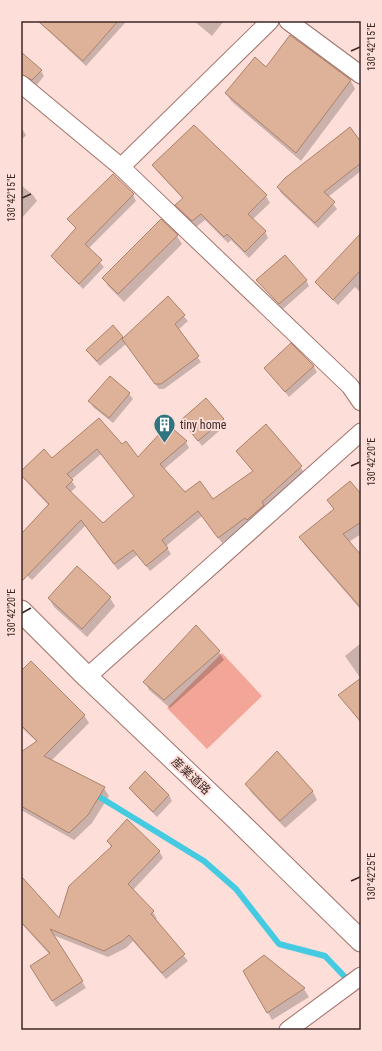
<svg xmlns="http://www.w3.org/2000/svg" width="382" height="1051" font-family="'Roboto Condensed','Noto Sans JP',sans-serif">
<style>
.green{fill:#f3a697}
.shadow{fill:#0003;fill-rule:evenodd}
.lines{fill:none;stroke-linecap:round;stroke-linejoin:round}
.stream{stroke:#44cbe1;stroke-width:6}
.building{fill:#ddb299;stroke:#ab826b;fill-rule:evenodd}
.minor-casing{stroke:#a2736b;stroke-width:19}
.tertiary-casing{stroke:#a2736b;stroke-width:23}
.minor{stroke:#fff;stroke-width:17}
.tertiary{stroke:#fff;stroke-width:21}
.ticks{fill:none;stroke:#3b2724;stroke-width:1.5}
.labels{text-anchor:middle;dominant-baseline:central;stroke-width:4;stroke-linejoin:round;paint-order:stroke}
.poi-label{font-size:12px;fill:#3b2724;stroke:#feded8;text-anchor:start}
.street-label{font-size:12px;fill:#3b2724;stroke:#feded8}
.neatline{fill:none;stroke:#3b2724;stroke-width:1.5}
.ticks-label{font-size:10px;text-anchor:middle;fill:#3b2724}
</style>
<rect width="100%" height="100%" fill="#feded8"/>
<path class="green" d="M222,653L262,696L207,749L167,708Z"/>
<path class="shadow" d="M38,21H124L125,23L86,66Z
M194,21H224L212,36Z
M291,37L351,81L355,89L301,161L231,101L226,93L266,68Z
M21,57L41,71L44,76L36,86L21,77Z
M21,127L26,135L21,141Z
M361,140V171L328,197L337,209L318,228L281,193L278,187Z
M153,165L266,196L270,203L252,220L265,231L268,238L249,258L231,240L228,243L205,220L196,227L180,212L177,205L183,199L157,171Z
M21,185L33,195L37,201L21,219Z
M133,195L136,201L88,249L104,267L83,289L55,261L52,256L77,230L68,219Z
M161,221L177,236L182,244L124,302L108,286L103,278Z
M361,251V293L355,287L338,305L320,288L316,282Z
M257,280H306L309,286L283,309Z
M168,298L188,321L178,330L201,362L164,389H159L126,344L100,366L91,356L87,350L113,327L124,340Z
M291,345L314,367L317,372L289,397L265,368Z
M129,394L133,399L113,423L93,407L90,401Z
M99,419L122,446L138,459L167,433L186,442L189,448L163,470L184,493L213,500L253,472L237,451L266,426L305,473L249,523L222,543L202,516L166,546L171,554L150,571L137,555L118,570L85,526L32,580L21,570V535L49,506L24,479L21,473L52,460ZM101,454L135,497L103,525L71,492L76,487L71,480Z
M223,419L226,425L202,446L182,420Z
M361,496V534L349,542L361,557V610L305,545L300,537L334,510L328,500Z
M78,568L110,598L115,606L87,637L54,607L49,598Z
M361,643V679L345,656Z
M219,652L224,660L170,708L149,690L145,682Z
M21,667L84,715L89,723L51,761L104,788L109,796L92,823L74,840L21,810V754L37,742L21,727Z
M361,679V723L339,695Z
M277,753L313,792L317,800L285,828L251,792L246,784Z
M130,788L169,795L172,801L157,817L134,794Z
M108,841L159,851L163,858L133,890L153,912L157,919L155,920L188,961L166,979L133,941L126,948L108,957L53,935L86,988L56,1007L31,966L50,955L21,923V893L59,920L111,847Z
M264,956L304,989L309,997L272,1020L244,971Z"/>
<g class="lines">
<path class="stream" d="M93,793L204,861L236,889L279,944L325,956L345,977"/>
</g>
<path class="building" d="M38,21H118L83,61Z
M290,35L351,80L296,153L225,93L255,57L266,67Z
M21,52L42,70L32,80L21,74Z
M194,125L267,195L248,214L266,231L245,252L227,234L224,237L201,214L192,221L175,205L183,198L152,165Z
M350,127L361,142V163L324,192L335,202L315,223L277,187L285,178Z
M113,174L134,194L85,244L102,260L79,284L51,256L76,228L67,219Z
M161,219L178,235L118,294L102,278Z
M361,233V270L333,300L315,282Z
M285,255L307,280L279,304L256,280Z
M168,296L185,315L175,324L199,356L161,384H155L122,339Z
M113,325L123,337L97,361L86,350Z
M291,343L314,366L285,392L264,368Z
M110,376L130,393L109,418L88,401Z
M206,398L224,419L198,441L181,420Z
M99,418L122,444L126,441L138,457L164,429L167,432L172,428L187,441L160,464L185,492L200,481L213,499L253,471L236,451L266,424L302,466L262,502L264,505L247,520L245,518L218,538L198,511L162,540L168,548L146,566L133,550L114,564L81,520L21,582V534L49,504L21,475V471L44,449L52,458ZM97,449L134,496L103,523L66,487L73,480L67,474Z
M350,481L361,494V522L343,534L361,555V608L299,537L334,509L327,500Z
M77,566L111,597L82,629L48,598Z
M196,625L220,651L164,700L143,682Z
M31,661L85,715L44,756L105,787L88,815L69,833L21,806V752L37,741L21,725V671Z
M361,678V722L338,695Z
M277,751L313,791L280,821L245,784Z
M145,771L169,795L153,812L129,788Z
M127,819L160,851L128,884L154,911L151,914L185,954L162,973L129,935L122,941L104,951L50,929L83,981L52,1001L30,966L50,953L21,922V876L59,918L69,886L112,846L107,841Z
M264,955L305,988L267,1013L243,971Z"/>
<g class="lines">
<defs>
<path id="minor" d="M288,21L361,75
M21,84L121,167L350,386L361,402
M121,167L270,21
M87,677L361,432
M288,1030L361,976"/>
<path id="tertiary" d="M21,611L87,677L230,813L361,941"/>
</defs>
<use href="#minor" class="minor-casing"/>
<use href="#tertiary" class="tertiary-casing"/>
<use href="#minor" class="minor"/>
<use href="#tertiary" class="tertiary"/>
</g>
<path class="ticks" d="M351,51L360,47M22,198L31,194M351,466L360,462M22,613L31,608M351,881L360,877"/>
<defs>
<symbol id="building-pin" viewBox="-11 -11 22 30"><path d="M0 17L-7.5 6A9.5 9.5 0 1 1 7.5 6Z" fill="#2e7581" stroke="#feded8"/><path d="M-4-6H4V6H1V3H-1V6H-4ZM-2.5-4.3h1.7v1.8h-1.7ZM.8-4.3h1.7v1.8H.8ZM-2.5-1h1.7V.8h-1.7ZM.8-1h1.7V.8H.8Z" fill="#fff"/></symbol>
</defs>
<g fill-rule="evenodd">
<use href="#building-pin" x="152" y="412" width="25" height="34"/>
</g>
<g class="labels">
<g class="poi-label">
<text x="180" y="425">tiny home</text>
</g>
<g class="street-label">
<text transform="translate(191 776) rotate(43)">産業道路</text>
</g>
</g>
<rect width="382" height="1051" fill="none" stroke="#feded8" stroke-width="44"/>
<rect x="22" y="22" width="338" height="1007" class="neatline"/>
<g class="ticks-label">
<text transform="translate(371 47) rotate(-90)" y="4">130°42'15"E</text>
<text transform="translate(11 198) rotate(-90)" y="4">130°42'15"E</text>
<text transform="translate(371 462) rotate(-90)" y="4">130°42'20"E</text>
<text transform="translate(11 613) rotate(-90)" y="4">130°42'20"E</text>
<text transform="translate(371 877) rotate(-90)" y="4">130°42'25"E</text>
</g>
</svg>
